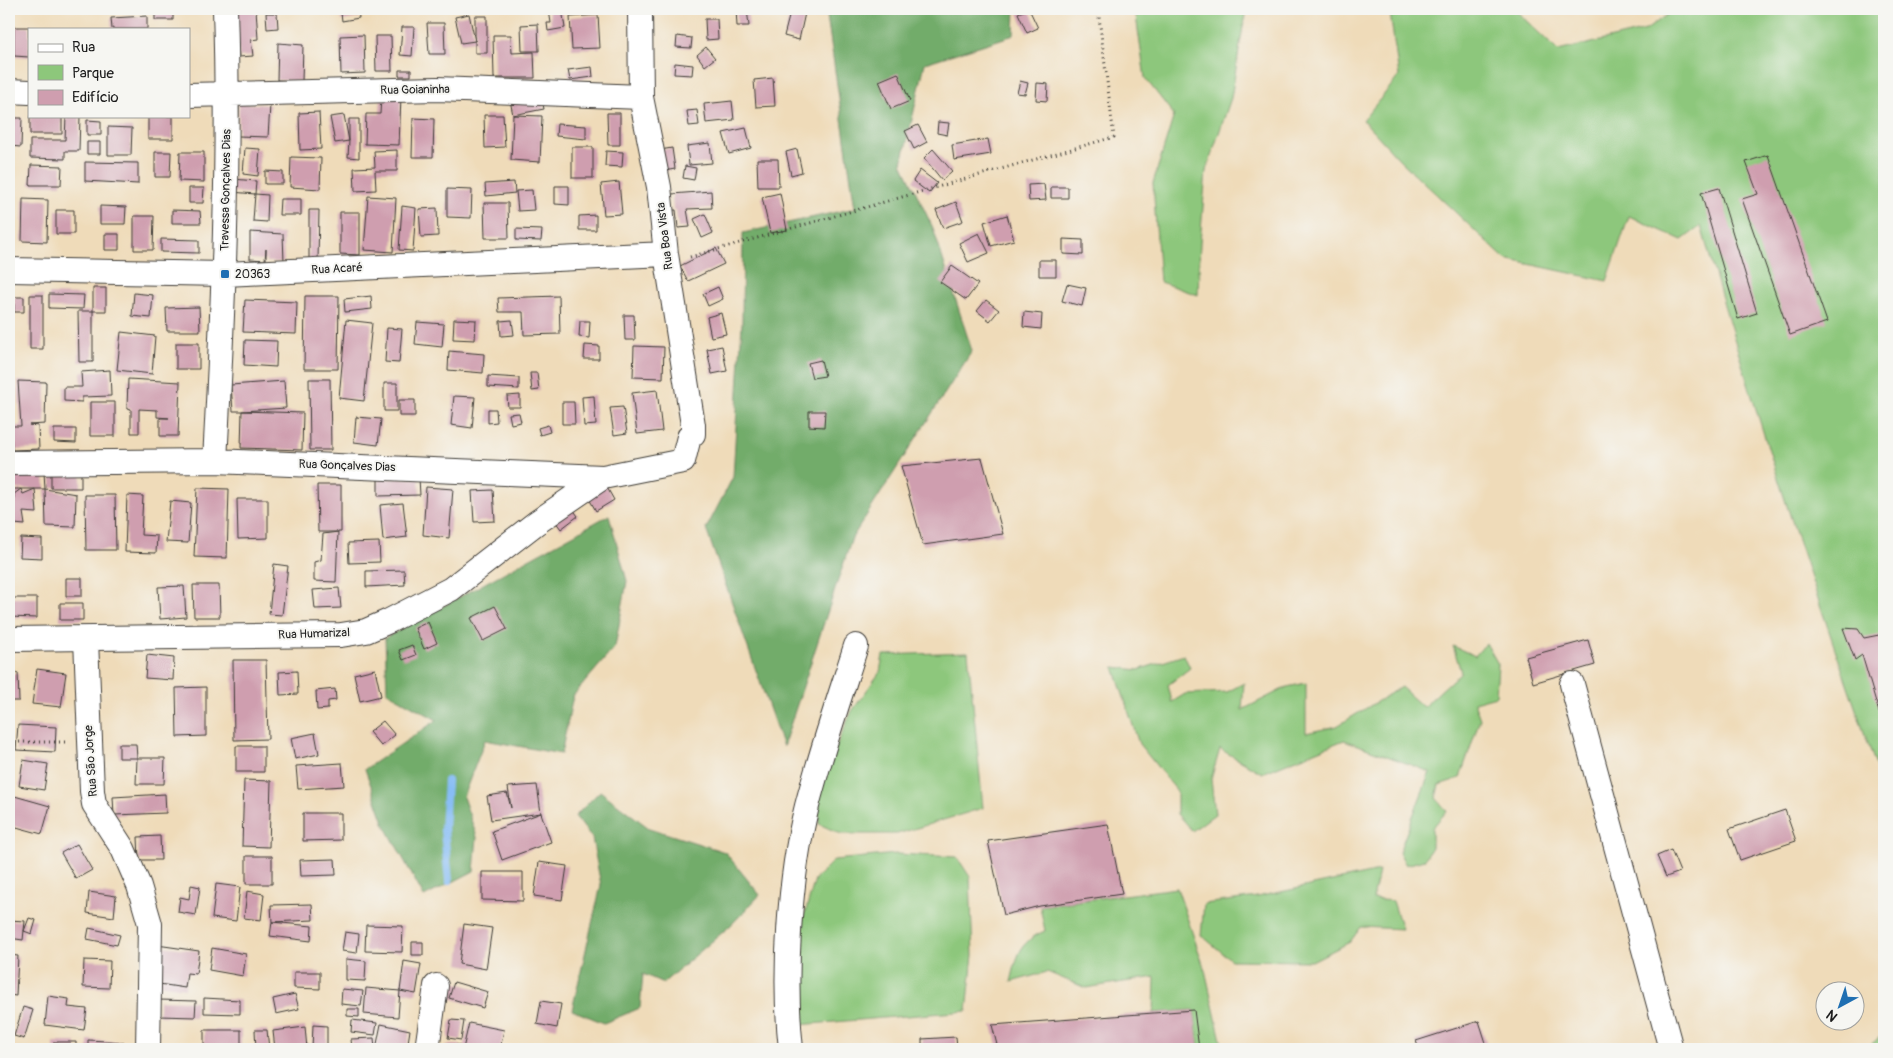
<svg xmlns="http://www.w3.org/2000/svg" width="1893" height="1058" font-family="Pangolin,sans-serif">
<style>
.green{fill:#8dc77b;stroke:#54724c}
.forest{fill:#72ac6b;stroke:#476444}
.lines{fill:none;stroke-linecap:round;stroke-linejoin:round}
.stream{stroke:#85bcf5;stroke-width:8}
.building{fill:#cf9eaf}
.minor-casing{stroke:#3c3934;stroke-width:26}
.path{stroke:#3c3934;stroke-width:3;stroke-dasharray:1 4;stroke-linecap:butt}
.minor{stroke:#fff;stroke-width:24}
.poi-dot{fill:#1f6fb2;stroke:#f6f6f2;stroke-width:2}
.labels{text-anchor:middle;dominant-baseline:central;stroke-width:4;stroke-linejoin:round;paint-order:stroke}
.street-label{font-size:12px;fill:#1c1c1c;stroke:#f6f6f2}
.poi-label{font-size:12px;fill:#1c1c1c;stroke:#f6f6f2;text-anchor:start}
</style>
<rect width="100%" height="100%" fill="#f6f6f2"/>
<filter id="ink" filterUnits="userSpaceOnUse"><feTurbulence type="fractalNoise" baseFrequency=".02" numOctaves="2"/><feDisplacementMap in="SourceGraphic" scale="10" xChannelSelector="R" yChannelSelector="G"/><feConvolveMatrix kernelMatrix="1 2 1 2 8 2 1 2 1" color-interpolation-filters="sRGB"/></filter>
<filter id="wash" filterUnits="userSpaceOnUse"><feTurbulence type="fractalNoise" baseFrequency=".0096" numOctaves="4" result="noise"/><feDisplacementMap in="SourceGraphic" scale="20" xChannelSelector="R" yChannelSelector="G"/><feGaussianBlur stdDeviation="1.12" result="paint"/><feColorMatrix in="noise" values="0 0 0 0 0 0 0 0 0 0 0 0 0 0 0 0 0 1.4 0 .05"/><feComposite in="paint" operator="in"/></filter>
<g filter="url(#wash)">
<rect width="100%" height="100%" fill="#efdbb9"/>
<path class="green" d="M1135,9H1246L1231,98L1206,171L1200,243L1198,295L1160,282L1153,183L1174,115L1145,78Z
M1380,9H1514L1558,51L1646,30L1675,9H1884V789C1818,603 1755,416 1701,226L1682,240L1629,216L1607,281L1505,259L1401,161L1363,120L1399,76L1390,13Z
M1486,643L1498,664L1496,696L1474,702L1480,719L1460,778L1439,785L1436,798L1447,811L1432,828V847L1424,860L1406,865L1399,852L1430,772L1344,740L1262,773L1220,749L1211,779L1215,814L1192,831L1177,814V791L1139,744L1114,667L1138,670L1184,655L1190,668L1168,685L1172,702L1185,694L1227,692L1244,683L1242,710L1287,687L1306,683V733L1337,726L1401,687L1423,707L1461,672L1453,646L1475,656Z
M968,652L983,808L897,834H841L819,824V796L835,749L852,711L880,672L883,655Z
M896,854L957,857L970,877L973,955L967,1011L798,1025L789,951L806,910L815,879L834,860Z
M1379,871L1373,899L1393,901L1402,929L1361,927L1350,942L1312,961L1231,960L1201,935L1204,904L1257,897Z
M1177,888L1205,970L1223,1049H1199L1194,1010L1154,1013L1155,977L1086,988L1047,972L1011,982C1017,957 1019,941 1045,931L1040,906Z
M1884,1034V1049H1865Z"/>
<path class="forest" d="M826,9H1015L1014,35L925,63L902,163L933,228L972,351L852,538L783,747L706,529L733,477L742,323L743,233L855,208Z
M609,515L627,581L615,647L573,696L561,754L485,740L463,797L477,837L474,871L424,897L385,825L365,769L437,720L387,692L385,638Z
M600,791L649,828L725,852L760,895L730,926L663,983L643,974L640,1008L604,1023L572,1010L601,885L592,838L575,816Z"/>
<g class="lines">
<path class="stream" d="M447,781L444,830L449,881"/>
</g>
<g id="blocks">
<path class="building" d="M155,9H173V20H155Z
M175,9H201V11L175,13Z
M235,9H256L258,39L251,40L253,56L239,57Z
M358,9L359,18L342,21L341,13Z
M562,9L565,28L548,31L547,23H551L549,10Z
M736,9H747L749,26H737Z
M791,9L805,13L799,40L784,36Z
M1029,9L1038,28L1027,33L1018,13Z
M266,13H277L278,28L267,29Z
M469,14L475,41L461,43L455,17Z
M598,15L600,48L572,49L570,17Z
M147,16V29H112L111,18Z
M475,16H487V53H475Z
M705,19H717L718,39L706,40Z
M427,23H444L445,54H429Z
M538,24L539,51H522L521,25Z
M14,27H29V57L14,56Z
M402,27H414L412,56L400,55Z
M364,35L365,73L341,74L340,36Z
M493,35H511L512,53L534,52L535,78H494Z
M375,36H391L392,71H376Z
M677,36L692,38L691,48L676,47Z
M278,43L303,45L302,81L277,80Z
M706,47L715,58L705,66L697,55Z
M675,63L693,65L692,75L674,74Z
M592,67L593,77L570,80L568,70Z
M399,70H411V76H399Z
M898,73L910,101L891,109L879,81Z
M773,78L775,106L756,107L754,80Z
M1020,81L1028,83L1025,94L1017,93Z
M1037,83L1048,84L1047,101L1036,100Z
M541,95L544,109L513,115L510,100Z
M381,96L401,97L399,145L365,144L366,114H380Z
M732,101L734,120L706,123L704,104Z
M239,103L270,105L268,137L238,136Z
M697,110L699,125L689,126L687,111Z
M319,112L321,149L300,150L299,113Z
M607,113H620V145H608Z
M344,115L349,141V119H359V158L348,157L349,141L335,143L330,117Z
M484,115H503L505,147L485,148Z
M513,115L542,116L540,162L511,160Z
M30,116H62V134H30Z
M66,116H80L79,151H65V159L30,158V140H65Z
M148,116H173V139H148Z
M9,118H22L21,147L9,146Z
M413,118L434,119L433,157H412Z
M87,120L101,121V135H87Z
M938,122L949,123L947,135L937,133Z
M557,124L586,126V139L556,136Z
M918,125L927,142L914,149L905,131Z
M108,127L132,128L131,155H108Z
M746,128L751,148L729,154L723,133Z
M988,139L991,154L954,160L952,145Z
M87,142H100V154H87Z
M710,143L712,163L689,165L687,146Z
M572,147H593V178H572Z
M245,148L260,149L258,176L243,174Z
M672,148L675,169L664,171L660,150Z
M797,149L802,172L791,175L786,152Z
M933,149L952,171L942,180L924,158Z
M397,150V171H375L376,190L355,191L354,168L375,167L374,151Z
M606,151L623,152L622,167L605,166Z
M155,152H171L170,177H155Z
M180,152H204V182L179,181Z
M1768,155L1827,322L1790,335L1742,199L1758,194L1746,162Z
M291,157L321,158L320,189L290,187Z
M757,159H778L779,187H758Z
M85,162L138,163V184L85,181Z
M31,165L62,166L61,185H30Z
M685,166L696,168L694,180L683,178Z
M920,170L937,183L929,193L913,181Z
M265,171L283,172V184H265Z
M233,179L256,181L255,194L232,192Z
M514,182L515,193L486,196L485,184Z
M619,182L622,214L604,215L601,184Z
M1044,184L1046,200L1029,201L1028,185Z
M555,186H569V205L555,204Z
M1051,187H1068V198H1051Z
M189,188H204L203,203H189Z
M1719,188L1757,313L1738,319L1701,193Z
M447,189L472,190L471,218L447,217Z
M532,190L534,210L518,211L516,191Z
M711,191L712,208L687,209L690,227L678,228L676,210H673L672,194Z
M780,193L787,230L770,233L762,197Z
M255,194L268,195L267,222L253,221Z
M368,196L396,198L393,252L364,250Z
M23,199L48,200L47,242L22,241Z
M280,199H301V215H279Z
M956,202L963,221L943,228L936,210Z
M484,203H508L509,238H485Z
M100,206L126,207L125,224H100Z
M402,206L416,208L413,251L399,250Z
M437,208L438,236L421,237L419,209Z
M56,210H74V234H56Z
M172,210L200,211L201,223H172Z
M309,210H319L318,261H309Z
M340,212H360V255L340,254Z
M705,214L713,233L702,238L694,219Z
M596,215V230H579V216Z
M1007,215L1014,240L991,246L984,222Z
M134,216H154L153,250H134Z
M516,229L542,230L541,241L516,240Z
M250,232L283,234L284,262H266V249L265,260L250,259Z
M979,233L989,253L968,262L959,243Z
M105,234H119V250H105Z
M161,239L199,240V253L161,252Z
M1063,239L1083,240V255L1063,254Z
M9,240H11V262H9Z
M716,248L724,264L688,281L680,266Z
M1039,260H1056V276H1039Z
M952,266L978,284L966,300L940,282Z
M1067,284L1086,288L1082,306L1062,301Z
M718,287L723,299L708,306L703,294Z
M93,288H106V311H93Z
M134,293L153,295L151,318L132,316Z
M49,294L84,295L83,309L49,308Z
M30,295H43V349H30Z
M305,296H339L338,369H304Z
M371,296L372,309L345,312L344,299Z
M559,296L560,334L524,335L523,312H499L498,298Z
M14,297H24V312H14Z
M245,300L297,302L296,334L243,332Z
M986,300L999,310L990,321L977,311Z
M199,307L200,331H167L166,308Z
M78,311H93V362H79Z
M1024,312L1042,314L1041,329L1023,327Z
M721,313L726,334L711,337L707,317Z
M624,315H634L635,340H625Z
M454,319L476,320L475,340L453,339Z
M346,320L372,323L364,401L339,398Z
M512,320L514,335L501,336L500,321Z
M580,321H590L589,338L579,337Z
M417,322L444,324L442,347L415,344Z
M387,328L402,329L399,363L385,362Z
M121,332L155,336L152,374L117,370Z
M245,340L277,341L276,367L244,365Z
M176,343H199V369H176Z
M585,345L599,346V359H584Z
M634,346L664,347L663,378L633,377Z
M722,346L727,371L712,374L707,349Z
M449,351L484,354L483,373L448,370Z
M821,360L825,376L812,378L808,363Z
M110,370L111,396L82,397V402L64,401V387H82L81,372Z
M530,373H537L539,390L532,391Z
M488,376L519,378V389L488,387Z
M128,379L180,382L178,436H160V418H169L157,417V410L139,409V433H131V409L127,408Z
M309,379H330L331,450H310Z
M18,381L46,382L45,424L29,425L38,426L39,449L12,450L11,426H21Z
M284,381L286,408L242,411L303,413L302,450L241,448L242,411H233L231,385Z
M384,383H397V411H384Z
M657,390L662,431L637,434L632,393Z
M520,395V407H508L507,396Z
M454,396L475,397L472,428L451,425Z
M594,396L596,425L584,426L582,397Z
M399,400H415V416H399Z
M90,402H115V436H90Z
M562,402H574L575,424H562Z
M623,407L627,433L614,435L610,408Z
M488,409H496L497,422L488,423Z
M809,411H825L824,427L809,426Z
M519,413L521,422L511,424L509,414Z
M356,417L381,419L378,445L354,442Z
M548,425L550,432L540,435L538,428Z
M54,429H76V443L54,442Z
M982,458L1003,534L923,545L901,466Z
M10,468L44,472L45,489L76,494L75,527L46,526L45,489H10Z
M51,474H81V488H51Z
M419,478L420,495L378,496V479Z
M605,484L614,500L596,511L587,495Z
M317,485H341V532H318Z
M426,487L453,489L449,538L423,535Z
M197,488L229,489L227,558L194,557Z
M21,489L23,494L35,489L37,513L23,512L25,525L14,524V494Z
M493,490L495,521L474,522L472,491Z
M85,495H115L116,550H86Z
M127,495L143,496L141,535L157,536L156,553L125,552Z
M237,499H268V538L238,539Z
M170,501L191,503L188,543L166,542Z
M403,503L407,537L383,540L380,505Z
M569,504L578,516L561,529L552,517Z
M338,532L336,582L314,581V562L321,560L323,534Z
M21,538L42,539V558L20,557Z
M379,542L380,562L349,563L348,543Z
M274,564L288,566L282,615L269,614Z
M404,570L405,585L366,587V571Z
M66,578H82V596H66Z
M193,585H219L220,617H194Z
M184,586L186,617L160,619L158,587Z
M339,588L341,608L315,609L313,590Z
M9,598H37V618L9,617Z
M60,603H83V620H60Z
M495,606L507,629L483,641L471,618Z
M428,622L437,643L424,649L415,628Z
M1843,628L1858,629L1864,638L1884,634V729L1862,655L1855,660Z
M1588,640L1595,665L1533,683L1526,657Z
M412,645L416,655L403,660L399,650Z
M147,655L174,658L173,680L145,678Z
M233,660H266L268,739L234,740Z
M37,669L66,673L61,707L32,704Z
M375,669L381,696L360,701L354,674Z
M297,671L298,694L280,695L279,672Z
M18,673L19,701H9V674Z
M206,687V736L177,737L176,688Z
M335,689L336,700L328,701V709L317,710L316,691Z
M383,721L395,735L381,746L369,732Z
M18,725L56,727L55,752L16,750Z
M315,733L319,754L295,759L291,738Z
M119,744H136L137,758H165L164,784H136L137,758H119Z
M236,746H264V772H236Z
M23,760L48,764L44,790L19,786Z
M342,763L344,786L298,789L296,766Z
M244,780L271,781L269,847L242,846Z
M537,785L541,813L491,820L487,796L507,793L511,808L508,787Z
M165,794L166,813L114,815L113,797Z
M11,795L50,806L42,834L9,825Z
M1785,810L1796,841L1740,860L1729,829Z
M303,813H341V840L303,841Z
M541,813L551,842L502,860L492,831Z
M1108,824L1122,894L1040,906L1004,915L988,841Z
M160,836L161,860H139L138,837Z
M77,844L92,870L76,879L61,853Z
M1671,850L1680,872L1666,877L1657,856Z
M246,856H272V884H246Z
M335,859L336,875L301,876L300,860Z
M539,862L567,866L562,900L534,896Z
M482,872H523V901L482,900Z
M216,884L240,887L236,921L212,918Z
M191,885L200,887L196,915L178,912L180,897L189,899Z
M247,891L264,894L261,920L244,918Z
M89,892L116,896L114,917L87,913Z
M312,904L313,920L272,922L271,905Z
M29,918L36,920L32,934L24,931Z
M9,920L25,921L23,940L9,938Z
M272,922L312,926L311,941L270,936Z
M464,924L492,928L486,969L459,964Z
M366,925L403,926L402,952L365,951Z
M89,928L120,935L117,945L87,939Z
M345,932L359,934L357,953L342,951Z
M412,942H423V955H412Z
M157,945L199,951L196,974L187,973L185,988L159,984Z
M212,948L246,954L243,976L209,970Z
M9,955L18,956L16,996L9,995Z
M346,959L366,961L365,981L346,980Z
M84,960L110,961L109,988L83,987Z
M404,961L421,964L416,994L400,991Z
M294,972H320V989L294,988Z
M454,982L488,992L483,1008L449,998Z
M366,988L400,991L398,1017L364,1014Z
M342,989L363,991L361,1006L341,1004Z
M295,994L299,1009L276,1014L273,999Z
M48,996L69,999L68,1007L87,1009L84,1030L45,1025Z
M204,998L240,1000V1014L204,1013Z
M159,1000L196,1001L195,1017L159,1016Z
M541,1001L561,1004L557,1028L537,1024Z
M23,1007L33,1010L24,1039L14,1036Z
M347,1009H359V1017L347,1016Z
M1194,1010L1199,1049H998L992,1025Z
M352,1020L377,1023L375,1035L351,1032Z
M451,1020L464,1021L461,1040L448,1038Z
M1479,1021L1488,1049H1419L1416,1041Z
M469,1023L504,1030L500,1049H463Z
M381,1024L410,1030L407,1049H376Z
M313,1025L327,1026V1049H312Z
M305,1027L307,1049H275L273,1031Z
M204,1030H241V1049H204Z
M255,1030H267L269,1049H256Z
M956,1037L957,1049H922V1039Z
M374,1038L375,1049H352L351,1039Z
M88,1040L124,1042V1049H88Z
M54,1042H76V1049H54Z
M446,1045H460L461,1049H446Z"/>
</g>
</g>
<g filter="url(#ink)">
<use href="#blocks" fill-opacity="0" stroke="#3c3934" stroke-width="1"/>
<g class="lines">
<defs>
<path id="minor" d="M9,91L29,92
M189,95L437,89L641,97
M9,270L225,274L666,254
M215,461C223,310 230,160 225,9
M9,463L215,461L603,477L683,461L689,437L693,434V425L666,254L659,187L641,97L640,9
M9,639L341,635L366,631L389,621L451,589L536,523L603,477
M86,639L92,791L94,804L123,849L139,886L150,924L148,1049
M1572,684L1671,1049
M427,1049L436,986
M791,1049C783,977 789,877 807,806C821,752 839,699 856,646"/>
</defs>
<use href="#minor" class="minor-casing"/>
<path class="path" d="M690,257L1114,137L1098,9
M9,742H66"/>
<use href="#minor" class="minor"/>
</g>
</g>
<rect class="poi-dot" x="220" y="269" width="10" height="10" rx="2.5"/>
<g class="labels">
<g class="street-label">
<text transform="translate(415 90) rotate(-1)">Rua Goianinha</text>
<text transform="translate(226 190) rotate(-89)">Travessa Gonçalves Dias</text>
<text transform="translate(665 236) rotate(-97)">Rua Boa Vista</text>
<text transform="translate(337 269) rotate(-3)">Rua Acaré</text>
<text transform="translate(347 466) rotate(2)">Rua Gonçalves Dias</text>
<text transform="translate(314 634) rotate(-2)">Rua Humarizal</text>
<text transform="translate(91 761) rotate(-94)">Rua São Jorge</text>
</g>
<g class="poi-label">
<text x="235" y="274">20363</text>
</g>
</g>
<rect width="1893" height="1058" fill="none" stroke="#f6f6f2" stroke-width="30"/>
<rect x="28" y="28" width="162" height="90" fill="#f6f6f2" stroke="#9f9f9c"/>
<rect x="38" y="44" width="25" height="8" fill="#ffffff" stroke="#9f9f9c"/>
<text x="72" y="52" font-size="15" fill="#1c1c1c">Rua</text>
<rect x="38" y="65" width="25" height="15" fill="#8dc77b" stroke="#9f9f9c"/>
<text x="72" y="78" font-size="15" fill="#1c1c1c">Parque</text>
<rect x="38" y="90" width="25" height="15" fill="#cf9eaf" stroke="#9f9f9c"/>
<text x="72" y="102" font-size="15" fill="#1c1c1c">Edifício</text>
<g transform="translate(1840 1006) rotate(220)"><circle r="24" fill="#f6f6f2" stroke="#9f9f9c"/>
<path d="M0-4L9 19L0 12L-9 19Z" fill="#1f6fb2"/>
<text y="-8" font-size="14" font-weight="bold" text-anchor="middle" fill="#1c1c1c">N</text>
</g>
</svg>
